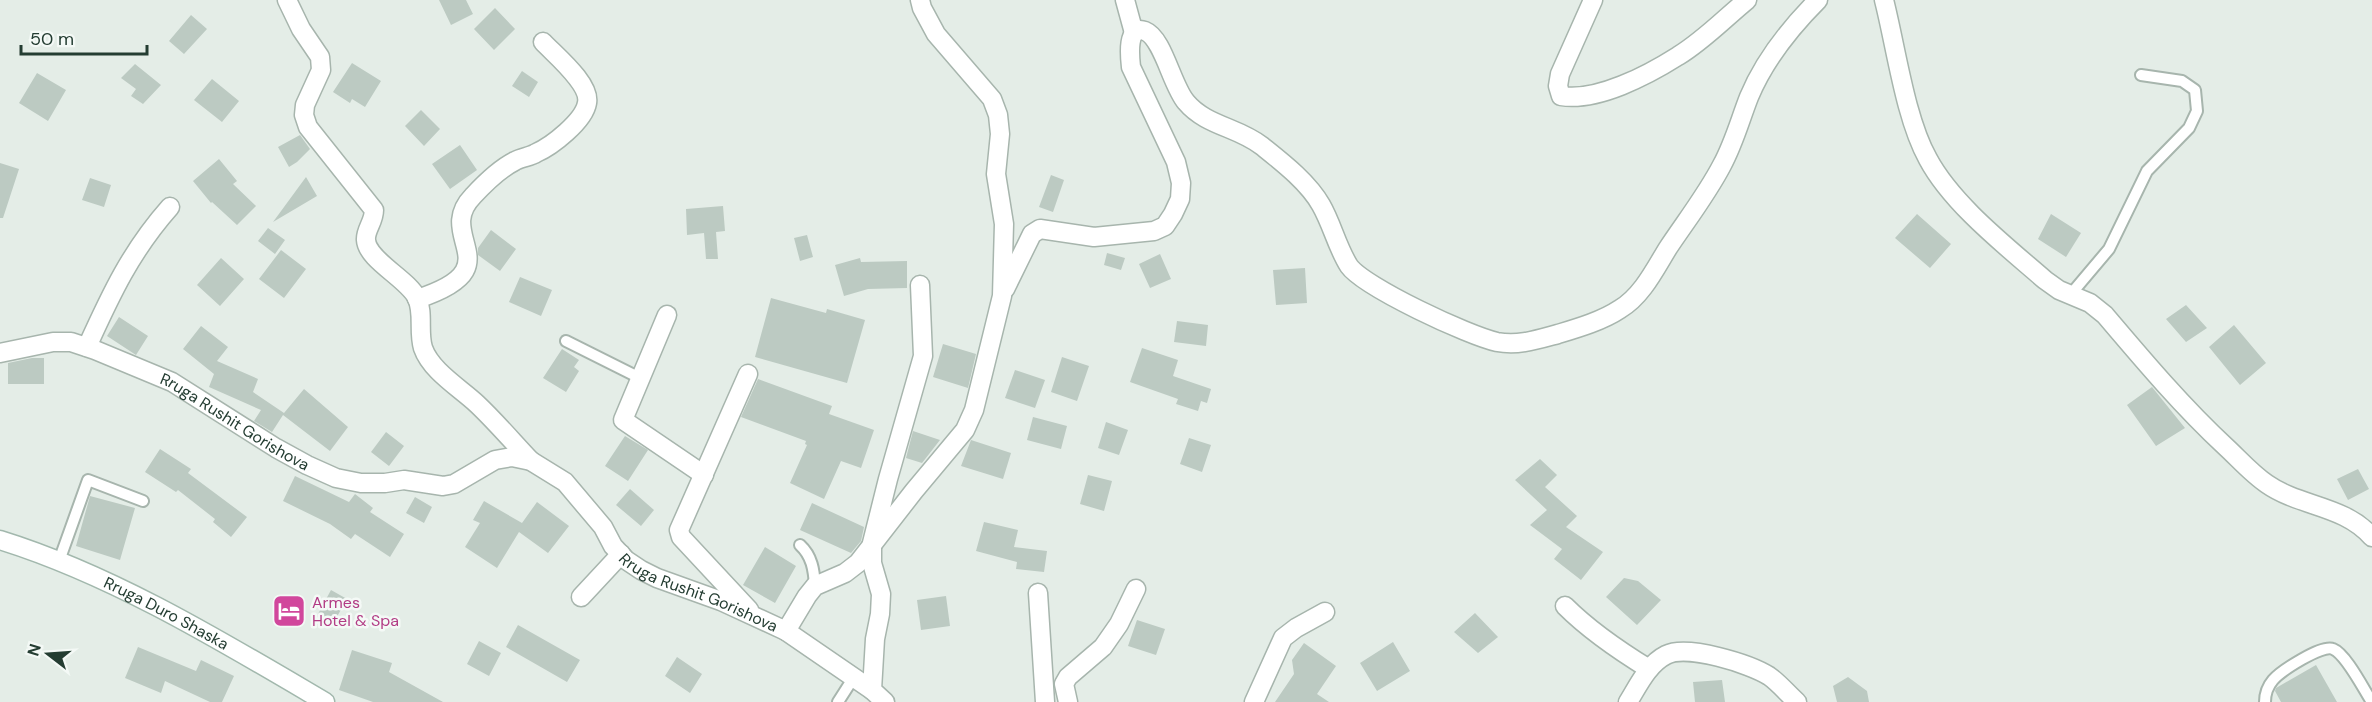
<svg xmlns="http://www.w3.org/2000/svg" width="2372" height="702" font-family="'DM Sans',sans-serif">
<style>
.building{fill:#bccac2}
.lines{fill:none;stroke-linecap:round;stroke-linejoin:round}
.lane-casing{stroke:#a7b5ad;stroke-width:14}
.street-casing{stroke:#a7b5ad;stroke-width:21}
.secondary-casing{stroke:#a2b8ad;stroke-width:21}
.lane{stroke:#fff;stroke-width:10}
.street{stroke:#fff;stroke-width:18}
.secondary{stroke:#fff;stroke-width:18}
.labels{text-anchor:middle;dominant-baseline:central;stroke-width:5;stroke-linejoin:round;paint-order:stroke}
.street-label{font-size:16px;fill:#243d32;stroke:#f4f9f6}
.hotel-label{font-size:16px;fill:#b23c85;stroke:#f4f9f6;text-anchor:start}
</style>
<rect width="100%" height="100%" fill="#e4ede7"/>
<path class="building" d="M439,0H466L473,14L451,25Z
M495,8L515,29L494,50L474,29Z
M191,15L207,29L184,54L169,41Z
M352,63L381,81L365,107L352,99L350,103L333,92Z
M135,64L161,85L143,104L131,96L136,89L121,78Z
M522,71L538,82L529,97L512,86Z
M37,73L66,90L48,121L19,103Z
M212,79L239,101L222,122L194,100Z
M421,110L440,129L424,146L405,126Z
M300,135L310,149L297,162L289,167L278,147Z
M460,145L477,170L450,189L432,164Z
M219,159L237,181L233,184L256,206L237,225L212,202L211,203L193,181Z
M0,163L19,169L3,218H0Z
M1051,175L1064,180L1053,212L1039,207Z
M306,177L317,196L273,222Z
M90,178L111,185L104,207L82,200Z
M723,206L725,231L716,232L718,259H706L704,233L687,235L686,209Z
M1917,214L1951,244L1930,268L1895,238Z
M2051,214L2081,233L2066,257L2038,239Z
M268,228L285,240L275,254L258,241Z
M491,230L516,249L500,271L478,255V248Z
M807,235L813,257L800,261L794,238Z
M281,250L306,269L284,298L259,279Z
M1107,253L1125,258L1121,270L1104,265Z
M1160,254L1171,279L1150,288L1139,264Z
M221,258L244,279L220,306L197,285Z
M860,258L861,262L907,261V288L868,289L844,296L835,265Z
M1305,268L1307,303L1276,305L1273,270Z
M520,277L552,290L541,316L509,302Z
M771,298L826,313L827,309L865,320L847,383L755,357Z
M2186,305L2207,328L2186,342L2166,319Z
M119,317L148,336L136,355L107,336Z
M1177,321L1208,325L1206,346L1174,342Z
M2234,325L2266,363L2240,385L2209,347Z
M201,326L228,347L217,361L258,379L253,392L284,413L304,389L348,427L330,451L283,415L272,432L254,421L261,410L209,387L214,374L183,349Z
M943,344L976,354L968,388L933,377Z
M1142,348L1178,360L1173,376L1211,389L1207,403L1201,401L1198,411L1176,404L1178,399L1130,382Z
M562,349L579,360L574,367L579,371L566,392L543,378Z
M1062,357L1089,366L1077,401L1051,392Z
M32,358H44V384H8V363Z
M1015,370L1045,380L1035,408L1005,398Z
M758,379L832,406L829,414L874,430L861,468L841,461L824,499L790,483L807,445L805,444L806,441L741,417Z
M2152,387L2185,428L2156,446L2127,405Z
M1033,417L1067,426L1061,449L1027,440Z
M1106,422L1128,430L1119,455L1098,448Z
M913,431L940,440L922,463L906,458Z
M386,432L404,446L389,466L371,452Z
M625,436L648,450L628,481L605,466Z
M1189,438L1211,445L1202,472L1180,464Z
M971,440L1011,453L1003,479L961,466Z
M160,449L191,469L188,473L247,517L231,537L213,522L215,519L178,490L176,492L145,472Z
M1540,459L1557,475L1545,487L1577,516L1566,527L1603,552L1581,580L1554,559L1562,549L1530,525L1547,510L1515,480Z
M2358,469L2369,489L2348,500L2337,479Z
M1088,475L1112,481L1104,511L1080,504Z
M295,476L349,502L355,494L373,508L370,512L404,534L390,557L355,534L351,539L330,524L283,501Z
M630,489L654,510L641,526L616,505Z
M90,496L135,508L120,560L76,546Z
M415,497L432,507L424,523L406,513Z
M484,501L522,523L537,502L569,526L548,553L519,532L497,568L465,547L480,523L473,520Z
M812,503L864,527L861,541L851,553L800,530Z
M984,522L1018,530L1014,547L1047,551L1044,572L1016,569L1017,562L976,551Z
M765,547L796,566L775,603L743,585Z
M1624,578L1638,581L1661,600L1637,625L1606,597Z
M331,590L347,599L334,622L318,614Z
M946,596L950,626L921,630L917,600Z
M1475,613L1498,637L1478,653L1454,632Z
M1137,620L1165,629L1156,655L1128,646Z
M518,625L580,660L567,682L506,647Z
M479,641L501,653L489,676L467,664Z
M1393,642L1410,671L1377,691L1360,663Z
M1304,643L1336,666L1317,694L1329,702H1275L1294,674L1292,660Z
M138,647L196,671L201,660L234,676L222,702H210L165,681L161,693L125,678Z
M352,650L392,663L389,672L443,702H373L339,690Z
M677,657L702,674L690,693L665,676Z
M2316,665L2337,702H2281L2275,691L2276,688Z
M1848,677L1867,691L1869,702H1837L1833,686Z
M1722,680L1725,702H1695L1693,682Z"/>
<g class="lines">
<defs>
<path id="lane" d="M2071,294L2109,249L2147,171L2189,128L2197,111L2195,90L2182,81L2141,75
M566,341L640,378
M800,545C812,556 814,570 815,586
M59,561L88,480L143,501
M838,702L854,677
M2265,702C2265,694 2267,687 2273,680C2281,671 2322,644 2333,649C2346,654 2364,690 2372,702"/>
<g id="street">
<path d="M287,0L301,29L320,57L321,70L305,105L304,115L308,127L374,210C374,222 365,230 366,240C367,260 408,279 417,298C424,313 418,332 423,348C431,371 460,388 477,404C496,422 513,442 531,461"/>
<path d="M1125,0L1134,33"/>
<path d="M1593,0L1560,74L1558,86L1561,96C1597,102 1648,75 1678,56C1703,41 1725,18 1747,0"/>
<path d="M1884,0C1896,47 1905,118 1928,159C1952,204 2006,246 2045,280L2059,290L2090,303L2105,315C2144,361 2182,406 2226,447C2239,459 2252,474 2267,484C2300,507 2344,505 2372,537"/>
<path d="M1005,289L1032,234L1040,229L1094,237L1154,231L1165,226L1173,214L1180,199L1181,183L1176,162L1131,67C1130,58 1126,24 1145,31C1163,38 1172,86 1186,102C1206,126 1238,127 1262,146C1282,162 1308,182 1321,205C1332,224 1337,247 1349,266C1364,287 1469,336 1497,342C1518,346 1536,340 1558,334C1578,328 1602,321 1620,309C1642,296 1655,269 1668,248C1686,221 1707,194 1722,165C1734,143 1740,120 1749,97C1764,61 1790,28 1818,0"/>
<path d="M417,299C515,267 433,237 473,196C485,183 499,169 515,161C522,157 530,157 536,153C552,146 584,121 587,103C591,84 555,55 543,42"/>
<path d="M667,315L623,420L704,475"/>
<path d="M87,347C111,294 131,251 170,207"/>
<path id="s1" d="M0,353L53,342H71L95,350L172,382L276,448L307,465L336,478L361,483H385L404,480L443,486L454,484L495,460L512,457L531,461L565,482L603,527L613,546L626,560L641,570L657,578L721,601L786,631L807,596L815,586L845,573L858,563L914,491L965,430L974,410L1002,296L1004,224L996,174L1000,134L998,115L992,99L936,34L922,8L920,0"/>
<path d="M748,374L679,530L681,537L749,610"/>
<path d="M1038,593L1045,702"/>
<path d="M581,597L621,554"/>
<path d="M1565,606C1590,631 1618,650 1649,669"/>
<path d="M786,631L872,690"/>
<path d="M885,702L872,690L875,639L880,614L881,594L872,563V543L888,479L923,356L920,285"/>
<path d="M1068,702L1064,684L1068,677L1103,647L1119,624L1136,589"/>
<path d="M1254,702L1283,638L1296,628L1325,612"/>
<path d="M1628,702C1638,686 1648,664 1666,655C1687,644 1750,664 1769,676C1779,683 1788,694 1797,702"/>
</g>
<g id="secondary">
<path id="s2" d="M0,540C113,575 223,642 325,702"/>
</g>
</defs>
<use href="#lane" class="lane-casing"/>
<use href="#street" class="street-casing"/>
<use href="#secondary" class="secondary-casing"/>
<use href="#lane" class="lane"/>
<use href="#street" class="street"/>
<use href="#secondary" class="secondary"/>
</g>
<defs>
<symbol id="hotel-square" viewBox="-11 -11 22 22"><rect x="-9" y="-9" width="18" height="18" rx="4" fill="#d1479c" stroke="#f4f9f6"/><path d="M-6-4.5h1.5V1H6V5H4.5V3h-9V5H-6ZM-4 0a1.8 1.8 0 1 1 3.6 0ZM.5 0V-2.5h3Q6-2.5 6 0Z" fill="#fff"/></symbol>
</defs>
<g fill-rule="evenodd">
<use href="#hotel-square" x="270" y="592" width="38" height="38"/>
</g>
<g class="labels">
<g class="street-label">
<text stroke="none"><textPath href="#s1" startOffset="255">Rruga Rushit Gorishova</textPath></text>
<text stroke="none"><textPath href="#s1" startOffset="794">Rruga Rushit Gorishova</textPath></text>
<text stroke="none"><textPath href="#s2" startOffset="182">Rruga Duro Shaska</textPath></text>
</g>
<g class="hotel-label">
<text x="312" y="602">Armes<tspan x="312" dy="18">Hotel &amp; Spa</tspan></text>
</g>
</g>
<g transform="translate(48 654) rotate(287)" stroke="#f4f9f6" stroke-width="4.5" paint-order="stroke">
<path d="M0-4.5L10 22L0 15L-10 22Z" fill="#243d32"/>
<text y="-9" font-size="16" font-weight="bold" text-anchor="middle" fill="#243d32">N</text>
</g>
<path d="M21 45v9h126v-9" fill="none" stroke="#243d32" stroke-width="3"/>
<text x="30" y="45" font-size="18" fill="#243d32" stroke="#f4f9f6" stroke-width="4.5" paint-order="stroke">50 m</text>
</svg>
